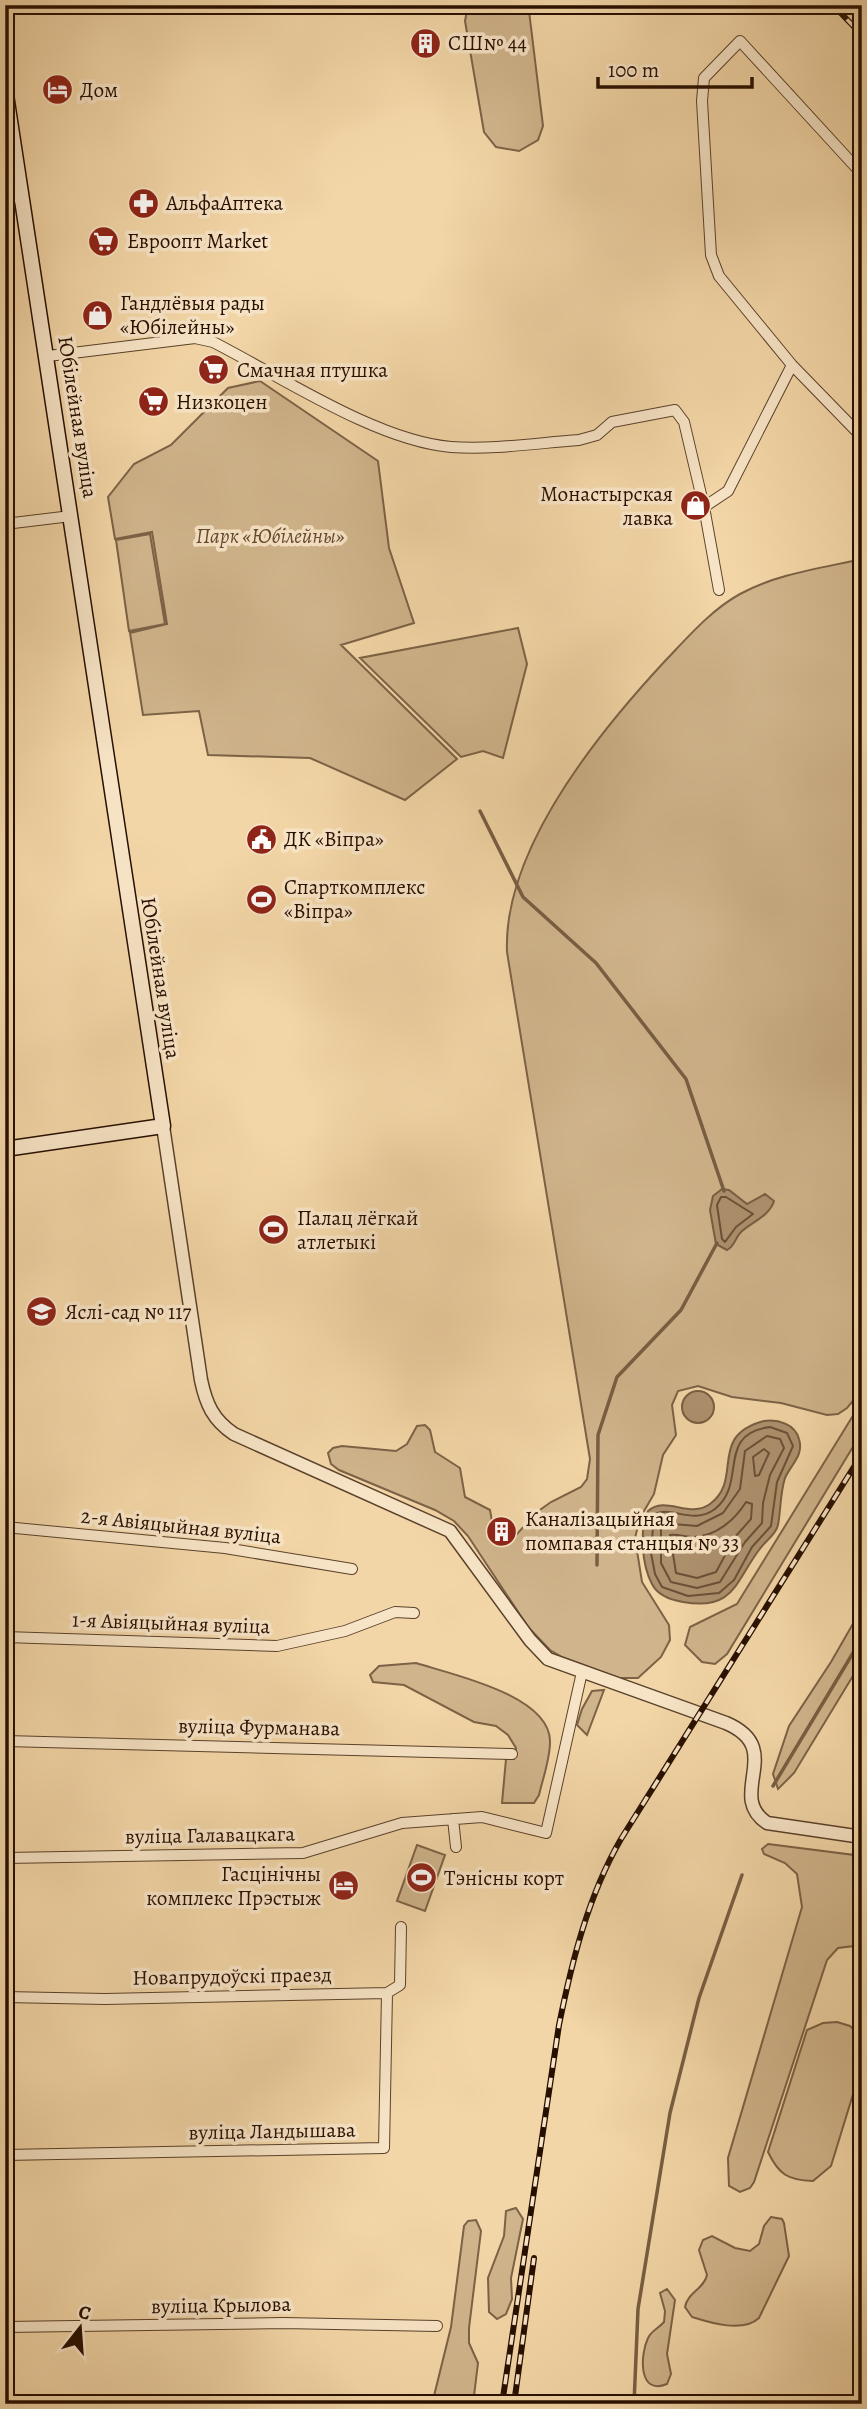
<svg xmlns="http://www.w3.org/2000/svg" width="867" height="2409" font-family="Alegreya,serif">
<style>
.green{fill:#d0b48b;stroke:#7c6246;stroke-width:2}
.water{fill:#ae926e;stroke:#785e42;stroke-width:2}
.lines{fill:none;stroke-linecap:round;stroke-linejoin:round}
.shore{stroke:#6a5037;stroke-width:2}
.stream{stroke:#785e42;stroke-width:3.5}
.minor-casing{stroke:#5a412a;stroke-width:12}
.tertiary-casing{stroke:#5a412a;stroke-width:15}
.secondary-casing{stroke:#270f00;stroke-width:17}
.minor{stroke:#f7e4c6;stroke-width:10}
.tertiary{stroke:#f7e4c6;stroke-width:12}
.secondary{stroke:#f7e4c6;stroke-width:14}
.rail-casing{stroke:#270f00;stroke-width:6}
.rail{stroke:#f7e4c6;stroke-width:3.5;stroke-dasharray:10;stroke-linecap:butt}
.labels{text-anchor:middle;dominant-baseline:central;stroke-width:7;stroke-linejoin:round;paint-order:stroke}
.poi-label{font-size:21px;fill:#270f00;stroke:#f7e4c6;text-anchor:start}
.street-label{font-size:21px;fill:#270f00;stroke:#f7e4c6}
.park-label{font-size:21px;font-style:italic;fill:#624931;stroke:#f7e4c6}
</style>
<rect width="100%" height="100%" fill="#f3d6a7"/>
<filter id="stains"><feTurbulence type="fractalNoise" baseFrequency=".00286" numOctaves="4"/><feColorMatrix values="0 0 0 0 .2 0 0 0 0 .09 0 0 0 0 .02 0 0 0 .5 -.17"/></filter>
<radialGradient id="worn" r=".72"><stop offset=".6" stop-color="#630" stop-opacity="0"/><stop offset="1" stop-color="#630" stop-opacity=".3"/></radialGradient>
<path class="green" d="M468,5H526L529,11L543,126L538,140L519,151L496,147L484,132L465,21Z
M260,381L378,461L389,548L414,623L341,645L457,759L405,800L310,758L208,755L199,711L143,715L130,633L167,624L152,532L115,539L108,497L134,464L171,445L228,388Z
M150,534L165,624L129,631L116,540Z
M862,559V1390L847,1408L838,1414L827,1415L781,1403L732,1397L698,1386L678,1391L672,1405L676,1435L663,1455L654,1494L640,1518L635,1538L642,1582L669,1625L670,1640L661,1657L638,1678H619L562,1657L550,1650L528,1627L468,1536L454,1521L435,1510L339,1470L331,1464L328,1453L333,1448L342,1446L396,1451L407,1444L417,1426L425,1425L430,1430L435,1452L460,1468L465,1497L490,1510L494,1533L503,1539L516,1535L537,1512L551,1502L581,1487L587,1479L590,1459L507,952C503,850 599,732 665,661C688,637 711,610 740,594C776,574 822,568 862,559Z
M518,628L527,664L503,758L483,751L461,757L360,658Z
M862,1401V1432L727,1654L715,1664L702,1662L685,1645L690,1627L737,1604Z
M862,1608V1661L794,1773L778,1789L773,1774L789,1726L831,1662Z
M416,1663C450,1674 551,1695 550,1742C550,1759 543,1778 539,1795L534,1803H502L506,1759H514L516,1748L508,1735L496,1726L474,1722L404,1685L373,1682L370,1675L379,1666Z
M604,1690L587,1735L577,1725L582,1709L592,1691Z
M768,1844L862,1856V1945L838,1948L827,1960L754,2182L750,2188L740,2192L729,2186L728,2158L802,1907L797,1874L785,1863L764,1854L762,1849Z
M417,1845L445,1855L425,1911L397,1901Z
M837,2022L850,2026L862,2037V2065L831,2166L813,2181C788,2180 779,2175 768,2152L807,2030L823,2023Z
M516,2208L523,2219L511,2278L512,2299L506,2314L497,2319L489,2312L488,2278L504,2236L506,2211Z
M771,2217L782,2219L784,2223L789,2256L759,2318C743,2333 711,2323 692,2317L685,2307C688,2292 704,2289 707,2275L699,2250L703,2240L712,2236L735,2248L750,2251L759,2244L764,2226Z
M476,2220L481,2231L469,2328V2343L478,2363L473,2404H432L451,2327L464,2226L468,2221Z
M667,2289L675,2300L667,2354L671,2374L667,2384C638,2396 640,2355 648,2338C651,2331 659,2328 664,2322L665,2311L660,2293Z"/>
<path class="water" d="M722,1189L729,1190L747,1204L765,1194L774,1201C769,1217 751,1222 741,1232C734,1239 736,1245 727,1250L716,1244L710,1210L713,1196Z
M682 1407a16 16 0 1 1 32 0a16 16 0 1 1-32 0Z
M764,1421C778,1419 795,1424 799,1439C804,1456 791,1464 785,1478C780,1494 781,1509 778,1525C776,1535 764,1542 759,1550C735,1582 734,1611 683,1602C671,1600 658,1596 652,1584C642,1565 639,1531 648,1511C666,1495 689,1519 710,1504C744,1479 707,1436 764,1421Z"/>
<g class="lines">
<path class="shore" d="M721,1197H726L753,1214L736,1227L725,1242L722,1239L717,1205Z
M770,1427L787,1433L793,1446L777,1482L771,1526L752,1547L734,1580L719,1593L688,1596L662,1587L655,1574L651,1553L654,1515C670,1504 692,1526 715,1509C748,1483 715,1434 770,1427Z
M767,1436L780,1439L784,1448L770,1475L763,1503L762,1523L745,1542L720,1582L697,1588L671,1582L661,1563V1523L697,1526L723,1513L740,1489L745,1451Z
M764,1449L769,1453L759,1475L755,1476L753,1457Z
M746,1502L752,1504L751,1519L735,1537L716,1572L697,1578L676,1573L670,1535C678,1534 686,1537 694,1537C716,1536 735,1520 746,1502Z"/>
<path class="stream" d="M480,811L523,897L596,963L686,1079L724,1191
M597,1565L598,1435L617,1377L681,1310L717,1243
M773,1786L862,1638
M634,2404L638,2309L670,2113L699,1998L742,1875"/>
<defs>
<path id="minor" d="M5,200L21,196
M48,356L195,338L213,342C280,376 377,441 451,447C493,450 537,443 579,440L597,435L612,422L675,410L684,422L704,507
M792,365L862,437
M5,524L71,516
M719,590L704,507L728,491L792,365L719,276L711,255L702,101L704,78L740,41L862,174
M5,1527L225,1548L352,1569
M5,1637L277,1646L345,1631L395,1612L414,1613
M5,1741L512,1754
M453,1819L456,1847
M5,1858L303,1853L402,1823L482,1817L546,1833L582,1672
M5,1997L105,1999L387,1993L400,1985L401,1927
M5,2155L384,2148L387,1993
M5,2327L283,2323L437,2326"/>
<path id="tertiary" d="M163,1126L201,1380C206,1404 213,1420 234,1434L450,1531L530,1640L548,1659L726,1723C787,1749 725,1795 767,1823L862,1837"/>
<path id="secondary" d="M5,88L163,1126L5,1149"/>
</defs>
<use href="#minor" class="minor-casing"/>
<use href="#tertiary" class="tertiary-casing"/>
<use href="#secondary" class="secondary-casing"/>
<use href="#minor" class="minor"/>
<use href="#tertiary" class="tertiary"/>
<use href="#secondary" class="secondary"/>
<defs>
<path id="rail" d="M833,5L862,35
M502,2404L559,2025C572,1961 588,1896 621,1839L862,1454
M514,2404L534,2258"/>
</defs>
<use href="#rail" class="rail-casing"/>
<use href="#rail" class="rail"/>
</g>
<defs>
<symbol id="building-disc" viewBox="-11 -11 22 22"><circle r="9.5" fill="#8f2418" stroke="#f7e4c6"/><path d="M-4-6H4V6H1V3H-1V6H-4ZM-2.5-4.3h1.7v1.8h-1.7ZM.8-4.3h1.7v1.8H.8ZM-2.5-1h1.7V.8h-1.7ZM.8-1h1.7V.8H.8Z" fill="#fff"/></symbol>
<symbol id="hotel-disc" viewBox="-11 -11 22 22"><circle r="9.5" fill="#8f2418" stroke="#f7e4c6"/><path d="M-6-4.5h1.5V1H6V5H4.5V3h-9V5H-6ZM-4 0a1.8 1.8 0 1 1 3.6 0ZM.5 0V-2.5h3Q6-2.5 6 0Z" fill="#fff"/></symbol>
<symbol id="pharmacy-disc" viewBox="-11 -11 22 22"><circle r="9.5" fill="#8f2418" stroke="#f7e4c6"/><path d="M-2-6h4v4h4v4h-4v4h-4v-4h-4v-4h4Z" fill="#fff"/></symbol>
<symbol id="supermarket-disc" viewBox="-11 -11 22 22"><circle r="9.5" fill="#8f2418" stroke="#f7e4c6"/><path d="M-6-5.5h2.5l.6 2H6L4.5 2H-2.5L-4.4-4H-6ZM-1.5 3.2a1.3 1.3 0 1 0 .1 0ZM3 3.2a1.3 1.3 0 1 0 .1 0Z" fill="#fff"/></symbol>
<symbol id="shop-disc" viewBox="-11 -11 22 22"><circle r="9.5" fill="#8f2418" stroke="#f7e4c6"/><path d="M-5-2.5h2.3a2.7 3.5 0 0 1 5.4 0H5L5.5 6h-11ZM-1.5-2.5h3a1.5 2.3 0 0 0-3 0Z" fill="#fff"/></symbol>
<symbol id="civic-disc" viewBox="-11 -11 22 22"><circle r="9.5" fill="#8f2418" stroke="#f7e4c6"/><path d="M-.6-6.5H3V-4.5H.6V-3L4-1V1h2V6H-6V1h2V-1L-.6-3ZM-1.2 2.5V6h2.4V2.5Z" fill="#fff"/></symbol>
<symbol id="stadium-disc" viewBox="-11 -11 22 22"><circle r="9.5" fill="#8f2418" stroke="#f7e4c6"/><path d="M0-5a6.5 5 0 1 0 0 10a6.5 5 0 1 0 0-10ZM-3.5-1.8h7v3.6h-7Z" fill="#fff"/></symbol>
<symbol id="school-disc" viewBox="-11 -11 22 22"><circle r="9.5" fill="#8f2418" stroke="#f7e4c6"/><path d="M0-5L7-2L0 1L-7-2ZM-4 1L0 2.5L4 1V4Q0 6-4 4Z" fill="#fff"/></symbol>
</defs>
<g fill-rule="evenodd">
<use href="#building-disc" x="408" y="26" width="35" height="35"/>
<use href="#hotel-disc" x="40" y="72" width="35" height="35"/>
<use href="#pharmacy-disc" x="126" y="186" width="35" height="35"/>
<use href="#supermarket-disc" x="86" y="224" width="35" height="35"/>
<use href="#shop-disc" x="80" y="298" width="35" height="35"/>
<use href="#supermarket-disc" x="196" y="352" width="35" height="35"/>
<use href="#supermarket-disc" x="136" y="384" width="35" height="35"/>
<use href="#shop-disc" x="678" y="488" width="35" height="35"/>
<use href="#civic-disc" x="244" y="822" width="35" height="35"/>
<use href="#stadium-disc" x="244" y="882" width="35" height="35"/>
<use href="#stadium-disc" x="256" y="1212" width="35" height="35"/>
<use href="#school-disc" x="24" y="1294" width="35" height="35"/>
<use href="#building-disc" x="484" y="1514" width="35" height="35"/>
<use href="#stadium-disc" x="404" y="1860" width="35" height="35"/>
<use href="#hotel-disc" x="326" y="1868" width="35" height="35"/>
</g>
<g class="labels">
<g class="poi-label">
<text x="448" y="43">СШ№ 44</text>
<text x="80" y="90">Дом</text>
<text x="166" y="203">АльфаАптека</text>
<text x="127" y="241">Евроопт Market</text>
<text x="120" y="303">Гандлёвыя рады<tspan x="120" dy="24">«Юбілейны»</tspan></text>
<text x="237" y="370">Смачная птушка</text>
<text x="176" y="402">Низкоцен</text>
<text x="673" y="494" text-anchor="end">Монастырская<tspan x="673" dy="24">лавка</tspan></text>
<text x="284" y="839">ДК «Віпра»</text>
<text x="284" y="887">Спарткомплекс<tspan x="284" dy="24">«Віпра»</tspan></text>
<text x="297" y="1218">Палац лёгкай<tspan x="297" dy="24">атлетыкі</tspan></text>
<text x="65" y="1312">Яслі-сад № 117</text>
<text x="525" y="1519">Каналізацыйная<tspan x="525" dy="24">помпавая станцыя № 33</tspan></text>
<text x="321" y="1874" text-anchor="end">Гасцінічны<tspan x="321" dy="24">комплекс Прэстыж</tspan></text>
<text x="444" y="1878">Тэнісны корт</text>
</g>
<g class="street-label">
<text transform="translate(78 417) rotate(81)">Юбілейная вуліца</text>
<text transform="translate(161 978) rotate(81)">Юбілейная вуліца</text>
<text transform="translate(181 1526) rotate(6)">2-я Авіяцыйная вуліца</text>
<text transform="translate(171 1623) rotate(2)">1-я Авіяцыйная вуліца</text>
<text transform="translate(259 1727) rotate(1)">вуліца Фурманава</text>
<text transform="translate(210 1835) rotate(-1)">вуліца Галавацкага</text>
<text transform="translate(232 1976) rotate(-1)">Новапрудоўскі праезд</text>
<text transform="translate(272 2131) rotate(-1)">вуліца Ландышава</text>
<text transform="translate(221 2305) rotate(-1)">вуліца Крылова</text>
</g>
<g class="park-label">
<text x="270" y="536">Парк «Юбілейны»</text>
</g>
</g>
<rect width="867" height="2409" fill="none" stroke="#f3d6a7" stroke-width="28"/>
<rect x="7" y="7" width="853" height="2395" fill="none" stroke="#270f00" stroke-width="3.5"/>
<rect x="14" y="14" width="839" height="2381" fill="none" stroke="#270f00" stroke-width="2"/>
<g transform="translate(80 2328) rotate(17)" stroke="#f7e4c6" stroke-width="5" paint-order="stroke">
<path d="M0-5L12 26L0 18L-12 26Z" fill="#270f00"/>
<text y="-10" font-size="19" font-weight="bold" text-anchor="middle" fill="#270f00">С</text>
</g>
<path d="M598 77v10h154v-10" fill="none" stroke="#270f00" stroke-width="3.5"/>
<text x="608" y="77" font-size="21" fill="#270f00" stroke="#f7e4c6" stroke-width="5" paint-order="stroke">100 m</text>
<rect width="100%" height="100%" filter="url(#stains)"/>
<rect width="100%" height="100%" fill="url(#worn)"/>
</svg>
